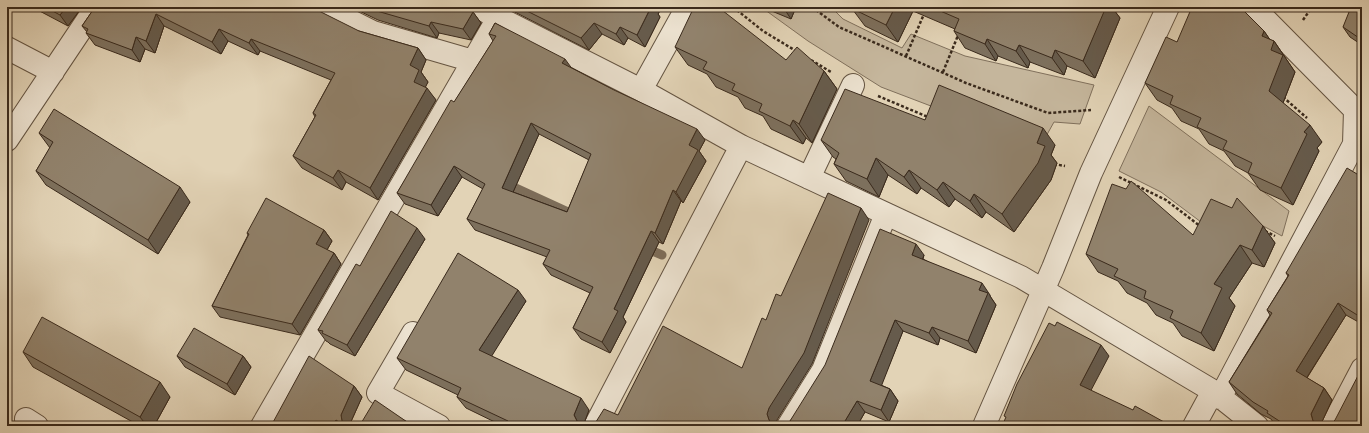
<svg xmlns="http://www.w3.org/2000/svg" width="1369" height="433" font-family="'Libre Bodoni',serif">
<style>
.green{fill:#c5b69c;stroke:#80705c}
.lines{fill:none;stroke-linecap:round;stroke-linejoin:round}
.stream{stroke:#7d6d59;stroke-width:9}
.minor-casing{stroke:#645442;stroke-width:24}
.path{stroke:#3a2a1c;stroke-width:2.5;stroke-dasharray:3 2;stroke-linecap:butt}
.minor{stroke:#ece2d0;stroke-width:22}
.wall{fill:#7d705d;stroke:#3a2a1c;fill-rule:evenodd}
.shaded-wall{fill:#665b4c;stroke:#3a2a1c}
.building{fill:#91826c;stroke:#3a2a1c;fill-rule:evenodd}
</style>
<rect width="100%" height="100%" fill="#e2d3b6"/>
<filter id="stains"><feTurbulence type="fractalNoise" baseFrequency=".005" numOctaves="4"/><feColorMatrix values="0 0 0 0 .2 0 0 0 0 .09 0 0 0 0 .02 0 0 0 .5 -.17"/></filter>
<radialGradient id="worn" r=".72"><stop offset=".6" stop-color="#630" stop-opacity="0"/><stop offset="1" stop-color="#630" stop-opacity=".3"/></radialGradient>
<path class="green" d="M761,7H831L843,19L902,48L911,34L965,56L1094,85L1080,124L1054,122L1044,140L944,111L881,87L808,41Z
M1149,106L1289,211L1282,236L1220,203L1205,225L1161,192L1119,171Z"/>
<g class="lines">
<path class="stream" d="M505,183L577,216
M643,247L662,255"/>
<defs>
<path id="minor" d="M323,7L373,32L473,61
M477,7L641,90L741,146L1021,277L1213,391L1257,426
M7,48L53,72
M641,90L687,7
M7,140L96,7
M809,178L853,85
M413,333L378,393L439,426
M1220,398L1354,144L1355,110L1253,7
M26,419L37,426
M262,426L498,18
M595,426L741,146
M788,426L823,370L886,214
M984,426L1053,268L1091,173L1168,7
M1194,426L1213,391
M1332,426L1362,369"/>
</defs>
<use href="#minor" class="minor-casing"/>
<path class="path" d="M733,7L763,31L796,51
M812,7L839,27L966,83L1048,113L1091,110
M1303,20L1312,7
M906,56L927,7
M811,60L831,72
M943,72L959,33
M878,96L928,117
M1283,97L1307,118
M1054,164L1065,166
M1119,177L1166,200L1200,226
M1265,231L1275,236"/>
<use href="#minor" class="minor"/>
</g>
<path class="wall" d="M32,7H82L68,26Z
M95,7L359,31L418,48L426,60L421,72L428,82L425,87L436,100L378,200L346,182L342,190L302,168L293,156L315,117L313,113L331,80L260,51L258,55L228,41L221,54L164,26L155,53L145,49L140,62L95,45L86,33L87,32L82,26Z
M351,7H465L473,12L481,23L471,40L439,33L437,38L378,20Z
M505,7H662L658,14L660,17L645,47L628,38L624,45L602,34L589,50Z
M762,7H796L791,19Z
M848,7H1116L1114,10L1120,18L1095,78L1067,66L1064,75L1030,62L1028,68L998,56L996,61L965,48L954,31L955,29L913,11L898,42L865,26L853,10Z
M1362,7V45L1350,37L1343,27Z
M495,23L572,68L705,140L699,151L706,161L683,203L681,201L663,244L659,242L623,317L626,322L610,353L581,339L573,328L590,293L551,275L543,264L547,257L475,230L467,219L483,189L462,177L438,216L405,204L397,193L493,41L489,34ZM539,134L589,160L567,212L513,192Z
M1264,31L1270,40L1274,41L1295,72L1283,103L1322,142L1317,148L1319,151L1293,205L1260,190L1248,173L1235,166L1224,151L1209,144L1199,129L1181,121L1172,108L1157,100L1145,83L1177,42Z
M675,47L786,60L824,71L837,89L812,143L806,138L803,144L771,129L763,116L745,108L738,97L716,87L707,74L688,65Z
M925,120L1055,145L1051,155L1057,163L1051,180L1014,232L986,212L982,218L955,199L949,207L921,188L917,194L888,175L879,197L846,181L834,164L836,159L833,157L821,140Z
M39,133L190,202L158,254L46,185L36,171L50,148Z
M1362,177V324L1346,315L1307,378L1324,388L1332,400L1320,426H1321H1276L1275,425L1271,419L1261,414L1237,394L1229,382L1270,315L1267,310L1288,276L1286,273Z
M1263,226L1275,243L1264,267L1252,263L1229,298L1235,306L1214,351L1182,336L1173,323L1156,315L1147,303L1127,293L1118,281L1098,272L1086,254L1193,235Z
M324,230L332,241L327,250L334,253L341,264L300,335L220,317L212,306L248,235L247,233Z
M425,239L355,356L330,344L328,342L326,341L318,330L360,266Z
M924,255L923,259L990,295V296L996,305L976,353L940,338L938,345L903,331L881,385L890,389L898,401L889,422L865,412L857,426H783L786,425L790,421Z
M526,301L491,356L589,410L583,426H584H503L466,408L457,397L458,395L406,370L397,358Z
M23,352L170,397L154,426H140L33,367Z
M177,356H243L251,367L235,395L185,367Z
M354,386L362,397L349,426H271Z"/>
<path class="shaded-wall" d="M66,7H82L68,26L60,15Z
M651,7H662L658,14L660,17L645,47L637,35Z
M783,7H796L791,19Z
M895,7H910L913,11L898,42L886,25Z
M1105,7H1116L1114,10L1120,18L1095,78L1083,61Z
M473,12L481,23L471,40L463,29Z
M156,14L164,26L155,53L146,41Z
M431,22L439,33L437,38L429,26Z
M594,23L602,34L589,50L581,38Z
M620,27L628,38L624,45L616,34Z
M219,29L228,41L221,54L212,42Z
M1264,31L1273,44L1274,41L1295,72L1281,108L1269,91L1262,36Z
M136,37L145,49L140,62L132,50Z
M251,39L260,51L258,55L249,43Z
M987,39L998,56L996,61L985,44Z
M1019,45L1030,62L1028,68L1016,51Z
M418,48L426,60L421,72L428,82L422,94L414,82L410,65Z
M1055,50L1067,66L1064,75L1052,58Z
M565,59L573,70L562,63Z
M824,71L837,89L812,143L799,124Z
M427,88L436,100L378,200L370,188Z
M793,120L806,138L803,144L790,126Z
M531,123L539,134L510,199L502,188Z
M1310,125L1322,142L1317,148L1319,151L1293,205L1281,188L1304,132Z
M1043,128L1055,145L1051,155L1057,163L1051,180L1014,232L1002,214L1037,143Z
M697,129L705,140L699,151L706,161L683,203L676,192L689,145Z
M876,158L888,175L879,197L867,179Z
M454,166L462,177L438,216L431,205Z
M338,170L346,182L342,190L333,178Z
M909,170L921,188L917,194L904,177Z
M943,182L955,199L949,207L937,190Z
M180,187L190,202L158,254L148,240Z
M673,190L681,201L663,244L655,233Z
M974,194L986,212L982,218L970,201Z
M861,208L869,220L812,364L777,420L776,426H773L769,420L767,414L769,408Z
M1263,226L1275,243L1264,267L1252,250Z
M417,228L425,239L355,356L347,345Z
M324,230L332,241L324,255L316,244Z
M651,231L659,242L623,317L626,322L610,353L602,342L614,309Z
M916,244L924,255L920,266L912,255Z
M1240,245L1252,263L1229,298L1235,306L1214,351L1201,333L1214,284Z
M334,253L341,264L300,335L292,324Z
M982,283L990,295V296L996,305L976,353L968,341L979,290Z
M518,290L526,301L488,362L479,350Z
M1338,303L1346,315L1304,382L1296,371Z
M895,320L903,331L879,392L870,381Z
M932,327L940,338L938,345L929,333Z
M1101,345L1109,356L1088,396L1080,385Z
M243,356L251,367L235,395L227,384Z
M160,382L170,397L154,426H147L140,417Z
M354,386L362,397L349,426H346L342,421L341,415Z
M1324,388L1332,400L1320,426H1317L1313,421L1311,414Z
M890,389L898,401L889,422L881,410Z
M581,398L589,410L583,426H580L577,421L574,415Z
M857,401L865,412L857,426H842Z
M336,420L340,426H332Z
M1164,422L1167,426H1162Z"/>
<path class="building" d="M45,7H66L60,15Z
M95,7H311L359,31L418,48L410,65L419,70L414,82L427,88L370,188L338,170L333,178L293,156L316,115L313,113L335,73L251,39L249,43L219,29L212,42L156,14L146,41L136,37L132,50L86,33L88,29L82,26Z
M365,7H465L473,12L463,29L431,22L429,26L370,9Z
M519,7H651L637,35L620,27L616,34L594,23L581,38Z
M694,7H702L709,11L711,7H718L786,60L797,47L824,71L799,124L793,120L790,126L759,111L762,104L732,90L735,84L703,69L707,62L675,47Z
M854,7H895L886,25L853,9Z
M931,7H1106L1083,61L1055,50L1052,58L1019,45L1016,51L987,39L985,44L954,31L959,19Z
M1192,7H1240L1264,31L1262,36L1274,41L1271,50L1283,55L1269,91L1310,125L1304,132L1307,134L1281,188L1248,173L1252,163L1223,149L1227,141L1197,127L1201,118L1170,104L1173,96L1145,83L1166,37L1177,42Z
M1351,7H1362V40L1343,27Z
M495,23L565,59L562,63L614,90L697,129L689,145L698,150L676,192L673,190L655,233L651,231L614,309L618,311L602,342L573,328L593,287L543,264L550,250L467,219L485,184L454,166L431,205L397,193L451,100L454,102L496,36L489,34ZM531,123L591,154L567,212L502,188Z
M939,85L1043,128L1037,143L1045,146L1038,163L1002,214L974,194L970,201L943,182L937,190L909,170L904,177L876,158L867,179L834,164L839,153L821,140L845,89L925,120Z
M54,109L180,187L148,240L36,171L53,142L39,133Z
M1347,168L1362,177V318L1338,303L1296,371L1324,388L1311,414L1313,421L1318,425L1321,426H1298L1295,424L1294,426H1287L1267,413L1268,411L1253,402L1229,382L1272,313L1267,310L1289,275L1286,273Z
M1131,181L1193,235L1211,199L1232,208L1237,198L1263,226L1252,250L1240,245L1214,284L1222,288L1201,333L1170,318L1173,311L1144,298L1146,291L1114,276L1118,269L1086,254L1112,184L1126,189Z
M828,193L861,208L804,353L769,408L767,414L769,420L773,425L777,426H589L594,425L604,409L618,415L663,326L742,368L762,318L766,320L776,294L781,296Z
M266,198L324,230L316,244L334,253L292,324L212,306L249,234L247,233Z
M391,211L417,228L347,345L322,333L323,331L318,330L356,264L360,266Z
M880,229L916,244L912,255L982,283L979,290L988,293L968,341L932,327L929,333L895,320L870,381L890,389L881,410L857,401L842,426H783L786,425L790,421L825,365Z
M458,253L518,290L479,350L581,398L574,415L577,421L581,426H584H505L508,421L457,397L461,388L397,358Z
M42,317L160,382L140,417L23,352Z
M1057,322L1101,345L1080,385L1133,410L1135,406L1164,422L1162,426H1002L1006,417L1004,416L1017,384L1049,323L1055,326Z
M194,328L243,356L227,384L177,356Z
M309,356L354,386L341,415L342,421L347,426H348H345L336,420L332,426H271Z
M1362,368V426H1327L1330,425L1335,420Z
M375,400L413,426H358L360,425Z"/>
<rect width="1369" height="433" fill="none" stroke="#e2d3b6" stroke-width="24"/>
<rect x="8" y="8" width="1353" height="417" fill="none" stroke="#3a2a1c" stroke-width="2"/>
<rect x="12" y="12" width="1345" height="409" fill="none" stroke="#3a2a1c"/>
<rect width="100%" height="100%" filter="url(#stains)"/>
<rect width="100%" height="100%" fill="url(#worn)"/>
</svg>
